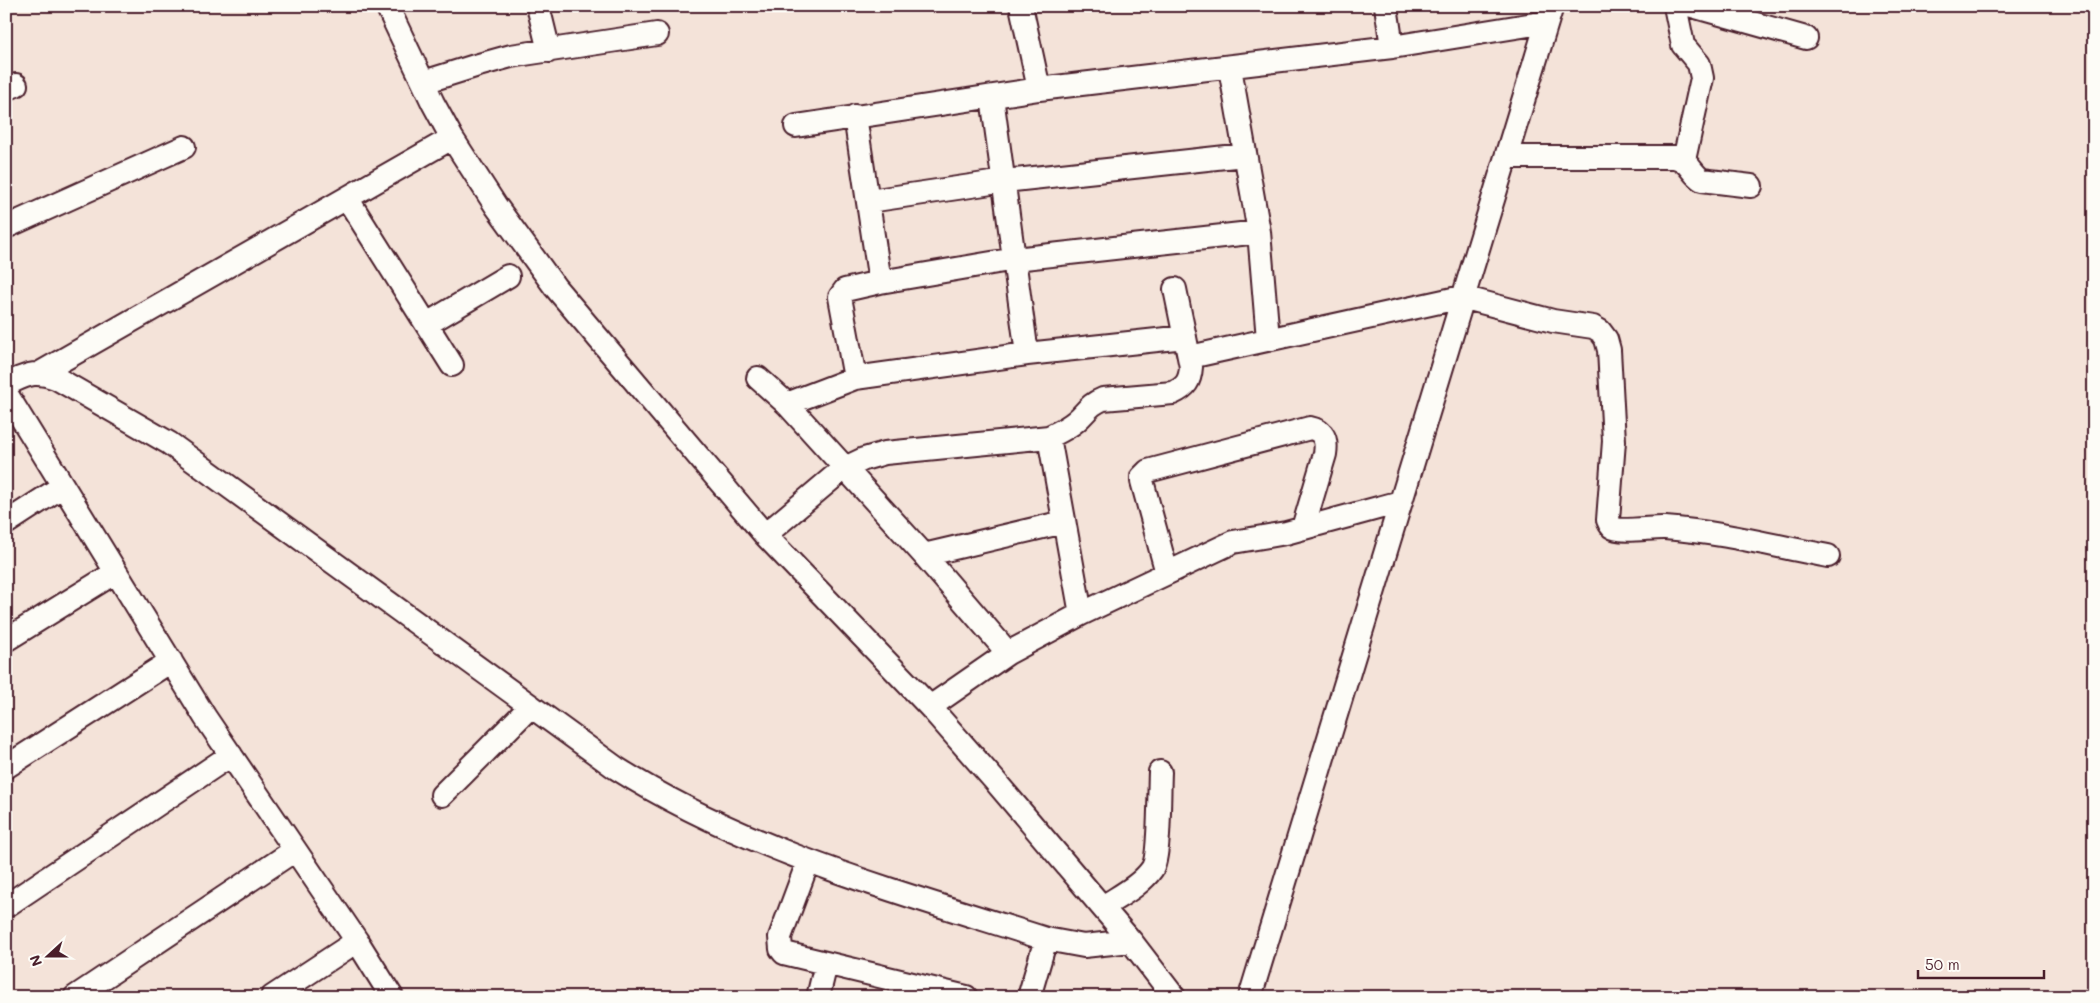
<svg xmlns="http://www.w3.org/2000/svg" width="2100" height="1003" font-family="Mali,sans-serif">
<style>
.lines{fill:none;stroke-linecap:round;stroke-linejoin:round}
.minor-casing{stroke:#4a1f2b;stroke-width:26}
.minor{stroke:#fdfcf7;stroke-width:22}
</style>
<rect width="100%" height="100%" fill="#f4e3d9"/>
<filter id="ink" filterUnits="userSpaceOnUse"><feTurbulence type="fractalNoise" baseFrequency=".02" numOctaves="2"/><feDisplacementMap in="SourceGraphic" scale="10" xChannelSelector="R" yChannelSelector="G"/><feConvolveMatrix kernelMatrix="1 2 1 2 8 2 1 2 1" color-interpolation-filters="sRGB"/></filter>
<g filter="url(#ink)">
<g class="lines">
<defs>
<path id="minor" d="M387,6L433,103L452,138L496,206L555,287L765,535L930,707L995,781L1131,941L1174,997
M538,6L549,51
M1021,6L1039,89
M1386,6L1392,47
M1675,6L1683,45L1699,64L1702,78L1684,160
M1692,6L1806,38
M1230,68L1259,232L1268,339
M424,82L475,66L511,56L657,34
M6,89L16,85
M992,97L1027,354
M796,126L1039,89L1392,47L1547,22
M1506,157H1674C1688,159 1691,173 1702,180L1751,186
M347,198L452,365
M869,201L1005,181L1244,155
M6,227L184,147
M880,282L1015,259L1259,232
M427,324L508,276
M1190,357L1462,297L1553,321L1593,327L1600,331L1606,339L1609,350L1614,441L1608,520C1609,523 1610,525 1612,527C1620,533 1654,527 1665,528C1720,532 1775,546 1828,556
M40,373L452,138
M758,378L787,404L924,555L1008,653
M855,378L840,297L845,290L880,282L855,116
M6,384C28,375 33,370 56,378L169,443L616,768C747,851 899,892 1046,939L1084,946L1131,941
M6,393L205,717L357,941L392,997
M787,404L855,378L1027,354L1185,337
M6,523L63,486
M765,535L843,469L864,459L885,453L1049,437C1059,432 1068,428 1076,421C1087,412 1088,405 1103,399L1173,393C1186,387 1190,381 1191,367L1175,289
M924,555L1064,522
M1167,573L1142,481V477L1148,471L1310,428C1325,431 1327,441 1325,454L1303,528
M1081,614L1233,542L1286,533L1400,502
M6,640L116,572
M930,707L1008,653L1081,614L1049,437
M6,767L171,661
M442,795L531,706
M808,862L780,937L781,949L784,953L966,997
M6,906L231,755
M1103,907C1119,896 1140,886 1152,869C1160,858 1159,790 1160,772
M75,997L295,850
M272,997L357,941
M818,997L826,964
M1029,997L1046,939
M1250,997L1552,6"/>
</defs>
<use href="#minor" class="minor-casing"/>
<use href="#minor" class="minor"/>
</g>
</g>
<rect width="2100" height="1003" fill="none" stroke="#fdfcf7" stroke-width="25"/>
<rect x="12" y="12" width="2075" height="978" fill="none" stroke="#4a1f2b" stroke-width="2" filter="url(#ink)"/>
<g transform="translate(48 956) rotate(249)" stroke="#fdfcf7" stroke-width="4" paint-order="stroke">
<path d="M0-4L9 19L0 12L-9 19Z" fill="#4a1f2b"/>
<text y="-8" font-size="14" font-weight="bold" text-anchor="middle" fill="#4a1f2b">N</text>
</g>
<path d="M1918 970v8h126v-8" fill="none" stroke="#4a1f2b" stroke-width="2.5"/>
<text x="1925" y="970" font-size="15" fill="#4a1f2b" stroke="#fdfcf7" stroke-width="4" paint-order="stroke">50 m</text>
</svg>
